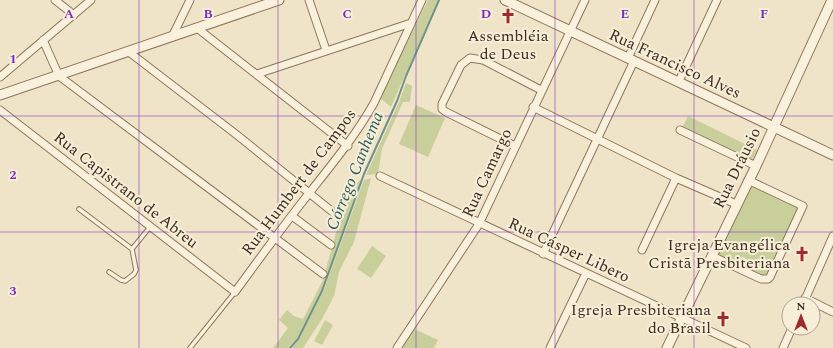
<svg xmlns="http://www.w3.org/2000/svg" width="833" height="348" font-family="Spectral,serif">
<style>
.green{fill:#c9cf9b}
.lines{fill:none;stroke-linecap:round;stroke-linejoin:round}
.stream{stroke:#6f938a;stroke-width:2}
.service-casing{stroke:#8d765c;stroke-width:5.5}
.minor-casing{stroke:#8d765c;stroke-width:9}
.tertiary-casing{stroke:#8d765c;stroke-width:11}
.service{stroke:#faf1dc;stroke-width:3.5}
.minor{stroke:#faf1dc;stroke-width:7}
.tertiary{stroke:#faf1dc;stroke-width:9}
.grid{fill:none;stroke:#7b2cbf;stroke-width:1;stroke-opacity:0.55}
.labels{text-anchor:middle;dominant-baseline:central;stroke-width:4;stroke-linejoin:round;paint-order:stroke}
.poi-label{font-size:16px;fill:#3d2e20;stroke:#f7eed8;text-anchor:end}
.street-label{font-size:16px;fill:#3d2e20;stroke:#f7eed8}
.water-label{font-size:17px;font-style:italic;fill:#2f5d5a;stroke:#f7eed8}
.grid-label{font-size:13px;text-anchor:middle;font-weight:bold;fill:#7b2cbf;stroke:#f7eed8;stroke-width:4;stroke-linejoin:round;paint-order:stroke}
</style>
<rect width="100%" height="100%" fill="#f0e4c8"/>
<path class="green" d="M428,0H438L391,107L380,98Z
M406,83L412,86L410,102H403L382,149L378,174L366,175L399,102Z
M416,105L445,118L428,157L399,144Z
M688,116L757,150L751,162L682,128Z
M371,178L354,242L339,272L334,296L322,319L303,348H292L299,339L323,292L364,180Z
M361,180L325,283L308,319L297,338L288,348H273L288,328L279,320L287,310L294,316L303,319L323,280L340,218L347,206L350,188Z
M750,187H758L801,207L767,279L715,255Z
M372,246L386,256L371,278L357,269Z
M325,320L333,325L322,345L314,341Z
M414,329L438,340L434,348H400Z"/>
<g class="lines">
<path class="stream" d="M290,348L298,339L322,291L364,174L397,101L406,76L439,0"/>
<defs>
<path id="service" d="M79,209L132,249
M109,272L121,280L125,281L134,274L136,270L132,249L150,227
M190,348L235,292"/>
<path id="minor" d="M55,0L74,15
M309,0L326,50
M197,28L348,146
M172,37L190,0
M43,40L59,76L323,274
M129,52L237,135L339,217
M628,58L655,0
M257,74L411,23
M0,77L91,0
M679,81L717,0
M533,107L676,178L736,204
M0,110L235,292C259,259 284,225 310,192C333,163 356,135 374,103L422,0
M680,130L756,166
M515,146L446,112L442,109V104L461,65L470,58L483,60L541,90
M380,176L746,348
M292,216L331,245
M642,250L676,178
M543,254L634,61
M712,256L761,279H768L770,277L803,206L748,180
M805,298L833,312
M803,304L833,236
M397,348L479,224L585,0
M550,348L586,273
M783,348L792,328"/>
<path id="tertiary" d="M505,0L833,155
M0,95L279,0
M667,348L756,166L832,0"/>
</defs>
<use href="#service" class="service-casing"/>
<use href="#minor" class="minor-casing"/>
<use href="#tertiary" class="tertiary-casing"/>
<use href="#service" class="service"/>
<use href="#minor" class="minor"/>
<use href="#tertiary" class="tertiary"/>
</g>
<path class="grid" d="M139,0V348M278,0V348M416,0V348M555,0V348M694,0V348M0,116H833M0,232H833"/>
<defs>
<symbol id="church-bare" viewBox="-9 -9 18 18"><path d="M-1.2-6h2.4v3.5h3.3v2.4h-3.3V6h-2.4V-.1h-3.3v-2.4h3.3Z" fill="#9e2a2b" stroke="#f7eed8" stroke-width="2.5" paint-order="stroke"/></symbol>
</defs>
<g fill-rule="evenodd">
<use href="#church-bare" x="497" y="5" width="22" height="22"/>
<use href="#church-bare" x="791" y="243" width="22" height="22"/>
<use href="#church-bare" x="712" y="308" width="22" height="22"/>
</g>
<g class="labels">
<g class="poi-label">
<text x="508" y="36" text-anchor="middle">Assembléia<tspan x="508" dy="18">de Deus</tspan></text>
<text x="790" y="245">Igreja Evangélica<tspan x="790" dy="18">Cristã Presbiteriana</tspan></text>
<text x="711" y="310">Igreja Presbiteriana<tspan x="711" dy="18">do Brasil</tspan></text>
</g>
<g class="street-label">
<text transform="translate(675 64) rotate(25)">Rua Francisco Alves</text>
<text transform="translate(737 168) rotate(-64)">Rua Dráusio</text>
<text transform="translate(487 173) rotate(-65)">Rua Camargo</text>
<text transform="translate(299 182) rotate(-53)">Rua Humbert de Campos</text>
<text transform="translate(126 190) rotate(38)">Rua Capistrano de Abreu</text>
<text transform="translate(569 250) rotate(25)">Rua Cásper Libero</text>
</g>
<g class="water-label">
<text transform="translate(355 171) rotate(-68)">Córrego Canhema</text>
</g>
</g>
<g class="grid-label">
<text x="69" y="18">A</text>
<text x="208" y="18">B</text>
<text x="347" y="18">C</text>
<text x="486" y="18">D</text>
<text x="625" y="18">E</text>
<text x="764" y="18">F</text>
<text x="13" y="63">1</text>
<text x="13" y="179">2</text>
<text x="13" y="295">3</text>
</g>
<g transform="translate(801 316)"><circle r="19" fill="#f7eed8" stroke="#ada18e"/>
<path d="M0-3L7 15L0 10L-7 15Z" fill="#9e2a2b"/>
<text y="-6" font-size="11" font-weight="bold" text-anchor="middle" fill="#3d2e20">N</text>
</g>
</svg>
